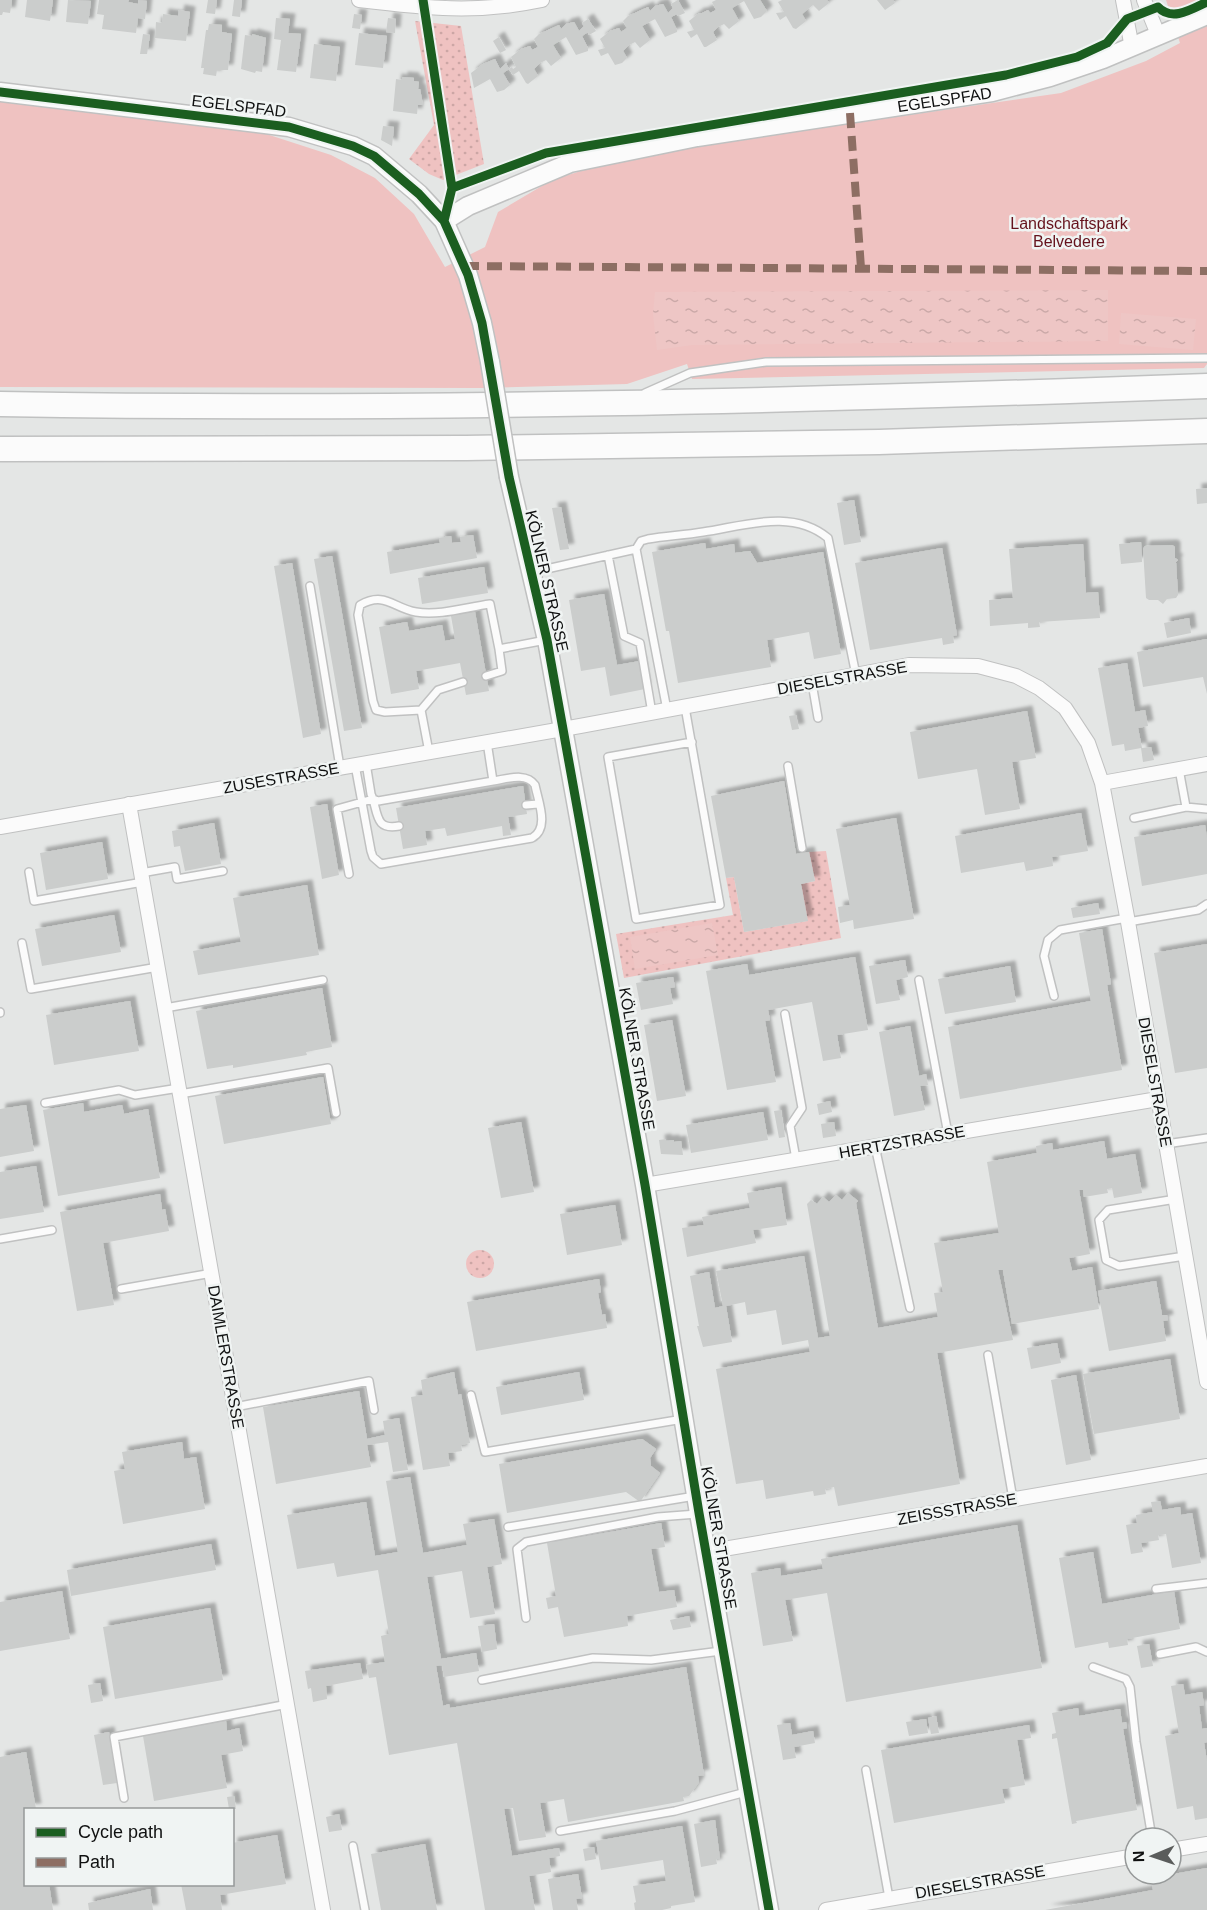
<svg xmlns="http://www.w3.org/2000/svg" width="1207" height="1910" font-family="Helvetica,sans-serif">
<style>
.grass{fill:url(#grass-dots)}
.green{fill:#efc2c1}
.water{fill:url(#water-ripples)}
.building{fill:#cbcdcc;filter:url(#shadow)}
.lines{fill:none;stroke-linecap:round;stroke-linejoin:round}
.lane-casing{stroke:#c0c1c1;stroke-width:10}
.street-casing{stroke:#c0c1c1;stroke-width:16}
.secondary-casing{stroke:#c0c1c1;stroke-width:21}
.highway-casing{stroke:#c0c1c1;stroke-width:27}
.lane{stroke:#fbfbfb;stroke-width:7}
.street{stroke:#fbfbfb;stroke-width:14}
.secondary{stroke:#fbfbfb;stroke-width:18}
.highway{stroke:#fbfbfb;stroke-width:24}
.secondary-bridge-casing{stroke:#c0c1c1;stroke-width:21;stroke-linecap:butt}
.secondary-bridge{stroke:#fbfbfb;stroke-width:18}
.quiet{stroke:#8d6e63;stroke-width:8;stroke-dasharray:15 8;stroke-linecap:butt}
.cycleway-casing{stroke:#f0f4f3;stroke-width:13}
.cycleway{stroke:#1b5e20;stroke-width:9}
.labels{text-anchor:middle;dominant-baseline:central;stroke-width:5;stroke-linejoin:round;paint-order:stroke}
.street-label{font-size:16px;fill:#101111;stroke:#f0f4f3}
.park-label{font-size:16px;fill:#65121c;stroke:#f0f4f3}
</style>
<defs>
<pattern id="grass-dots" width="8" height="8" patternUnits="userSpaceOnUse" patternTransform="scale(1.5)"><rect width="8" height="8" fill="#efc2c1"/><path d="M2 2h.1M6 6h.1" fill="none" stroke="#cca6a5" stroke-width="1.8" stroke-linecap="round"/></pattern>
<pattern id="water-ripples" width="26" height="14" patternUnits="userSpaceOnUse" patternTransform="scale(1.5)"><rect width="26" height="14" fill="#eec6c5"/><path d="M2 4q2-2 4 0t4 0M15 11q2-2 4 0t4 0" fill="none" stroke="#cba9a8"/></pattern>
<filter id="shadow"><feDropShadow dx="5.5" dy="-5.5" stdDeviation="1.5" flood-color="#0004"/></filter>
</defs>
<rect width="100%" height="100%" fill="#e4e6e5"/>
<path class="grass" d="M415,21L461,26L484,164L443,180L429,174L409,159L434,125Z
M826,851L841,938L624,978L616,934L733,915L726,878L734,877L744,932L807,921L801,884L815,881L809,852Z
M466 1264a14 14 0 1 1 28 0a14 14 0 1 1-28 0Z"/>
<path class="green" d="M1166,0H1207V364L1204,368L692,379L687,364L627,384L482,388L0,387V101L254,130L331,155L375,178L414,214L445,267L485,247L498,212L552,180L632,155L1061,93L1146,61L1180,43Z"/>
<path class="water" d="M1108,290V341L692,345L657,350L653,314L655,292Z
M1121,313L1196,319L1193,350L1119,344Z
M712,923L718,955L635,969L630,937Z"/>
<path class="building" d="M0,0H12L10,13L3,12L2,15H0Z
M27,0H53L50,21L25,17Z
M68,0L91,1L88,24L66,22Z
M99,0H129L128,2L138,4V0L147,1L145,19L138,18L136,33L102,29L104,15L97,14Z
M208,0H217L215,14L206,13Z
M234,0H242L240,17L232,16Z
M678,0L685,13L678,16L677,14L671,17L677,30V32L665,37L655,19L642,26L650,40L640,48L635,42L629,45L623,51L627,58L622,63L615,65L608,53L601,56L598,50L605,48L600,39L610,31L619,28L621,32L627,28L623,21L628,16L648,7L650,11L655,6L663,4L668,13L673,8L671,4Z
M716,0H760L767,11L761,17L754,19L744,1L732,8L739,21L729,29L724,24L718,27L713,32L717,40L706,47H704L697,34L691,38L687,32L694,30L689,21L699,13H702L708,10L710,13L716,10L712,2Z
M782,0H827L829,3L819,11L813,5L808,9L802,14L806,21L796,29L793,28L786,16L780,20L776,13L784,12L778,2Z
M877,0H893L895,3L885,10Z
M179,10L190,12L186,41L155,38L156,22L162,23L163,14L178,16Z
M354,14L362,15L360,29L352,28Z
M276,18L290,19L288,33L301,34L296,72L277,70L281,40L274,39Z
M388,18L396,19L395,33L386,32Z
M588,19L596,31L589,35L588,32L582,36L588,48V51L576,55L566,37L553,45L561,58L551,66L546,60L540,63L534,69L538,76L528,84L526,83L519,71L513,75L509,69L503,73L510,85L504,90L497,92L490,79L474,88L471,73L483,64L495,59L500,69L506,63L509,69L512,67L513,69L516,67L511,57L521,49L530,46L532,50L538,47L534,39L539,34L559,25L561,29L566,24L574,22L579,31L584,26L582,23Z
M209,24L222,25V32L232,34L228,70H217L216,76L203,74L204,68H201L206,30H208Z
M359,33L387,36L383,68L355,65Z
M143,34L150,35L147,54H140Z
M252,34L266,38L262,72L256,71L255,73L241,69L245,35L252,36Z
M499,37L506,50L500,53L493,41Z
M314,44L340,47L336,81L310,78Z
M402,77L414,78V81L419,82L418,89H420L423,105H418L417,114L393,111L396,79L402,80Z
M383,126L394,127L392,146L381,140Z
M1207,488V503L1197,504L1196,489Z
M854,500L861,542L844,545L837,503Z
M561,507L569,549L560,550L552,508Z
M473,535L477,558L390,574L387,552L440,543L439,538L451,536L452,543L461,542L460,537Z
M1141,542L1142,562L1121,564L1119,544Z
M705,543L706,549L734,544L735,553L750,551L757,563L823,552L841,654L814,659L809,632L767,640L771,667L678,683L669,631H666L652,552Z
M1083,544L1086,593L1098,592L1100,618L1039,622L1040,627L1028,628V623L990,626L989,600L1013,598L1009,549Z
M1172,545L1175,547V558L1178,560L1176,562L1178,595L1176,598L1167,599L1163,604L1158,600H1149L1146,598L1143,549L1145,546Z
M942,548L957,635L953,636L954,643L943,645L942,638L870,650L855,563Z
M332,556L362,728L344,731L314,559Z
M292,563L321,734L303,738L274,566Z
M484,567L488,593L422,604L418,578Z
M604,594L617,665L640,661L645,689L610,696L605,667L581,671L569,600Z
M475,612L489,691L466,695L460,663L416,671L419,689L391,694L379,627L407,622L409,631L442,625L445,641L455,639L451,616Z
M1189,618L1191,633L1167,638L1164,623Z
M1207,639V694L1203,677L1143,687L1137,652Z
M1127,663L1135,712L1145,710L1148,726L1138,728L1142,748L1151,747L1154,760L1143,762L1141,748L1125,751L1124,744L1112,746L1098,668Z
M1027,711L1036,758L1012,762L1020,809L985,815L977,769L918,779L910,732Z
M796,715L799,729L792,730L789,716Z
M784,781L796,854L809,852L815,881L801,884L808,921L744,932L734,877L726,878L711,796Z
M523,786L527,814L508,817L511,835L503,836L502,826L447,836L445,828L425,831L427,845L403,849L396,808Z
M327,804L339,875L322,879L310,807Z
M1081,813L1088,851L1052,857L1053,866L1026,871L1024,862L961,873L955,836Z
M896,818L914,919L854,929L853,920L840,923L838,907L850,905L836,829Z
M214,823L221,864L185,871L180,846L174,847L172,831Z
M1205,825L1207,838V874L1142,886L1134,837Z
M102,842L108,879L46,890L40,853Z
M307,885L319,955L198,975L193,951L241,942L233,898Z
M1098,903L1100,914L1073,918L1071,908Z
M114,915L121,952L42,966L35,929Z
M1102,929L1111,984L1107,985L1122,1070L960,1099L948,1027L1091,1001L1079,933Z
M1207,944V1068L1175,1073L1154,953Z
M855,957L868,1030L837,1035L841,1058L823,1061L812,1002L768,1010L770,1020L765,1021L776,1082L727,1090L706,971L747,964L749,975Z
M905,960L908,977L896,980L900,1000L876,1004L869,966Z
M1010,966L1016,1002L945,1014L938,979Z
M673,977L675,987L670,988L673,1004L641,1010L636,983Z
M322,988L332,1047L306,1052L307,1055L233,1068V1065L207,1069L196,1011Z
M130,1001L139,1051L54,1065L46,1015Z
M672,1020L686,1096L657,1101L644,1025Z
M910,1026L919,1076L926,1074L928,1085L920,1086L925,1110L894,1116L879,1032Z
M323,1077L331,1124L224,1144L215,1096Z
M830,1101L832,1112L819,1115L817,1104Z
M83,1103L84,1112L122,1105L124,1114L148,1109L160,1178L58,1196L43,1110Z
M26,1105L34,1151L0,1157V1109Z
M781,1110L785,1137L779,1138L774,1111Z
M763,1112L768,1140L691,1153L686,1125Z
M521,1122L534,1192L501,1198L488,1128Z
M834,1122L836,1136L823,1138L821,1124Z
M666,1139V1141L674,1140V1142L681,1141L683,1155L661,1154L659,1140Z
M1104,1141L1107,1159L1135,1154L1142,1193L1114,1198L1112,1188L1107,1189L1108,1193L1084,1197L1083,1190H1079L1090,1254L1069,1258L1072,1271L1092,1267L1099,1309L1012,1324L1003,1270H998L1013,1340L937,1353L960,1484L838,1506L834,1487L825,1489L826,1494L814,1496L813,1491L766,1499L763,1480L736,1484L716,1369L810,1352L808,1340L782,1345L776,1310L747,1315L745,1302L726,1306L732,1342L703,1347L697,1326H699L690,1276L709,1272L715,1308L723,1306L716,1271L804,1256L818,1338L830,1336L807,1204L811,1200L817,1204L823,1197L829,1202L836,1195L842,1200L848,1193L858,1201L856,1203L878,1328L938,1317L934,1293L943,1292L934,1243L999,1233L987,1162L1037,1153L1036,1146L1052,1143L1053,1150Z
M36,1166L44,1212L0,1219V1172Z
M781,1187L787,1225L753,1230L756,1243L687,1257L682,1228L704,1225L702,1217L750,1208L747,1193Z
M160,1194L162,1210L165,1209L169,1231L103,1243L114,1305L77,1311L60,1212Z
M615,1205L622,1245L567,1255L560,1214Z
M599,1279L601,1292L598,1293L602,1315L605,1314L607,1328L476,1351L467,1302Z
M1156,1281L1162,1315H1167L1168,1320L1163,1321L1166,1341L1109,1351L1098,1291Z
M1057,1343L1061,1363L1031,1369L1027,1348Z
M1170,1359L1180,1419L1094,1434L1083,1374Z
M454,1372L458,1395L461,1394L470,1443L461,1445L462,1451L448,1453L450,1466L423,1470L411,1397L423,1395L421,1380Z
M579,1372L584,1400L501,1415L496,1387Z
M1076,1375L1091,1460L1066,1465L1051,1380Z
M359,1391L367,1439L385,1435L383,1421L399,1418L408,1470L393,1472L388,1442L367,1445L371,1467L276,1484L263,1407Z
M642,1439L656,1449L650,1458L651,1466L660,1473L640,1502L626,1492L507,1513L499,1464Z
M182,1442L184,1459L196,1457L205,1509L123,1524L114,1471L125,1469L122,1452Z
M410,1477L423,1553L467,1545L463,1524L494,1519L502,1564L487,1567L495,1614L470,1618L462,1571L427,1577L441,1659L476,1653L479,1671L444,1677L442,1665L436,1666L443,1706L449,1704L450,1708L686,1667L704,1775L698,1776L699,1782L689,1796L683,1797L684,1801L568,1822L564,1799L540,1803L546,1837L519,1841L513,1808L504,1809L512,1856L559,1848L560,1856L549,1858L551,1872L529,1876L535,1910H485L457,1743L389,1755L376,1677L369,1678L366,1665L385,1662L381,1636L389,1634L378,1570L337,1577L334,1563L297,1569L287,1515L366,1502L375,1556L398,1552L386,1481Z
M1160,1501L1162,1510L1180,1507L1181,1515L1192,1513L1201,1563L1172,1568L1166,1534L1158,1535L1159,1540L1141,1543L1143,1552L1131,1554L1126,1525L1137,1523L1136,1515L1153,1512L1151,1502Z
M661,1523L665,1547L651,1549L659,1592L674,1590L677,1607L627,1616L628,1626L564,1637L558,1607L548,1609L546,1598L556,1596L547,1543Z
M1017,1525L1042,1668L846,1702L827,1593L785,1600L793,1641L763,1646L751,1573L780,1568L781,1576L823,1569L821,1559Z
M211,1544L216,1570L71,1596L67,1570Z
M1093,1552L1102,1604L1174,1591L1180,1629L1127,1639L1128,1645L1109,1648L1108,1642L1075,1648L1059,1558Z
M62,1591L70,1639L0,1651V1602Z
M210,1608L223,1680L115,1699L103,1627Z
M689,1616L691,1627L673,1630L670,1620Z
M494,1624L497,1649L482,1652L478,1626Z
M1149,1644L1153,1666L1141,1668L1137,1646Z
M360,1663L363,1679L326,1686L327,1699L313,1702L311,1688L308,1689L305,1671Z
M100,1683L103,1701L91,1703L88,1685Z
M1183,1684L1185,1695L1202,1692L1204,1705L1199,1706L1202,1729L1207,1728V1742L1204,1743L1207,1761V1818L1195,1820L1193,1806L1177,1809L1165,1736L1179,1733L1171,1686Z
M1078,1708L1079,1716L1120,1709L1122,1723L1126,1722L1127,1728L1123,1729L1137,1810L1076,1821L1077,1823L1072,1824L1057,1738L1052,1739V1734L1056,1733L1052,1713Z
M936,1716L939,1733L931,1734L928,1718Z
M926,1719L928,1733L909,1736L906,1722Z
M226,1721L227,1731L239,1728L243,1751L221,1755L227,1788L154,1801L143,1736Z
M790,1723L792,1735L813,1731L815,1743L794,1747L796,1758L783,1760L777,1725Z
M1029,1725L1031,1738L1017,1740L1025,1785L1002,1789L1005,1803L894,1823L881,1750Z
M109,1732L117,1783L103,1785L94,1735Z
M26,1752L36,1809H26V1884H49L53,1910H0V1757Z
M234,1796L236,1809H229L227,1797Z
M339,1814L342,1830L329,1832L326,1817Z
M715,1820L720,1859H716L717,1864L701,1867L694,1824Z
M682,1826L695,1902L671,1906V1908L662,1910H635L634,1903L636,1902L633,1886L666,1881L663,1860L601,1870L596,1841Z
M277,1835L286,1884L220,1895L222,1910H186L181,1884H232V1843Z
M425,1844L437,1910H381L371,1854Z
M594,1847L596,1859L585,1861L583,1849Z
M1207,1868V1910H1045L1153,1890L1151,1878Z
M578,1874L582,1898L576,1899L578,1910H553L548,1879Z
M150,1889L153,1910H89L88,1903Z"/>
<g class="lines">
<defs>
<path id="lane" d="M645,393L690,373L766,362L1207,358
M608,555L624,636L640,643L652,713
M533,572L636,549
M310,586L340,767
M486,676L502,671L499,649
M812,683L818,718
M685,707L720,905L636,919L608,757L692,742
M421,710L438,690L463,682
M667,710L636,549L641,541L648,539C667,536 685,535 703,532C744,526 792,508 828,538L856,675
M429,752L421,710L385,712L376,710L373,701L358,615L360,605C385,591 393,608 416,612C440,616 467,607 490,604L499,649L546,640
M366,763L371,794L373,799L378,801L493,781
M355,765L371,851L373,857L381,864L532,838C550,828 538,801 535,785C526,772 507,779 493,781L487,742
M788,766L802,848
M1179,769L1186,807
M526,805L538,804
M1134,818L1186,807L1207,809
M29,872L34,901L143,882
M141,873L175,867L177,879L223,871
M349,874L337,809L373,799C378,817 377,830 399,826
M1128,922L1198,910L1207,904
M22,943L31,989L158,967
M919,980L948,1134
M1054,996L1044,956L1048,940L1060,930L1127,918
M165,1008L323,980
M0,1012V1013
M785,1014L802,1108L790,1126L796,1159
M180,1094L328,1068L336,1113
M45,1103L119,1090L135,1095L179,1088
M1166,1144L1207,1138
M875,1146L910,1308
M1176,1199L1108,1210L1099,1220L1106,1260L1119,1266L1185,1256
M0,1239L52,1230
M121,1289L212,1273
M988,1355L1013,1499
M471,1395L485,1452L683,1419
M235,1407L369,1381L374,1410
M508,1527L695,1496
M1156,1589L1207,1583
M526,1618L517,1549L526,1542L658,1517L697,1514
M1160,1654L1196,1647L1207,1652
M1093,1667L1126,1679L1130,1687L1136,1742L1152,1838
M482,1680L593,1658L651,1660L721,1651
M866,1770L889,1898
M124,1798L114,1737L288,1704
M560,1831L675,1811L746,1792
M353,1846L365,1910"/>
<path id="street" d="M359,0C426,8 476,14 542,0
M1123,0L1132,48
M1144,0L1159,37
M1102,783L1207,764
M129,804L323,1910
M0,827L580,726L909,665L978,666L1016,676L1039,688L1065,708L1088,743L1102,783L1128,922L1207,1382
M645,1185L1158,1099
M706,1552L1207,1466
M1171,1850L1207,1844
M826,1910L1135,1856"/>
<g id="secondary">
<path d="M0,92L289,127L353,146L374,156L419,194L444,221L468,275L482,323L490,362"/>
<path id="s1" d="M444,221L468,206L570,163L697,137L992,92L1050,77L1103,59L1207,15"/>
<path d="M509,477L547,640L645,1185L699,1513L769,1910"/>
</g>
<path id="highway" d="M0,404C402,411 805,401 1207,386
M0,449L466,448L879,442L1207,431"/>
</defs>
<use href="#lane" class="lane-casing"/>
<use href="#street" class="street-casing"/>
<use href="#secondary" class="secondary-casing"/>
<use href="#highway" class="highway-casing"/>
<use href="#lane" class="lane"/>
<use href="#street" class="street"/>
<use href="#secondary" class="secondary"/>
<use href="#highway" class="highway"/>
<defs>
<path id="secondary-bridge" d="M490,362L509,477"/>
</defs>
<use href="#secondary-bridge" class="secondary-bridge-casing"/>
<use href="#secondary-bridge" class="secondary-bridge"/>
<path class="quiet" d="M850,113L861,268
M464,266L1207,271"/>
<defs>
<path id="cycleway" d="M423,0L452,188L444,221
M0,92L289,127L353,146L374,156L419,194L444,221L468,275L482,323L509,477L547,640L645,1185L699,1513L769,1910
M452,188L546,153L1006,75L1077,57L1107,43L1127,19L1158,7C1172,22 1192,9 1207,2"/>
</defs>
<use href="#cycleway" class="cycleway-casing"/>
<use href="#cycleway" class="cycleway"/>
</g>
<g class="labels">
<g class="street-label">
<text stroke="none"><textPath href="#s1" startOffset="519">EGELSPFAD</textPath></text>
<text transform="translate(239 106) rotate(7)">EGELSPFAD</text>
<text transform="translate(547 581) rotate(77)">KÖLNER STRASSE</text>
<text transform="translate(842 678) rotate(-10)">DIESELSTRASSE</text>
<text transform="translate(281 778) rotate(-10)">ZUSESTRASSE</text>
<text transform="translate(637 1059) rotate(80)">KÖLNER STRASSE</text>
<text transform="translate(1155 1082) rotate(80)">DIESELSTRASSE</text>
<text transform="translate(902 1142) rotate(-10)">HERTZSTRASSE</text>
<text transform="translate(226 1357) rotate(80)">DAIMLERSTRASSE</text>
<text transform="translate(957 1509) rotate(-10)">ZEISSSTRASSE</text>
<text transform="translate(719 1538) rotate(80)">KÖLNER STRASSE</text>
<text transform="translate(980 1882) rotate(-10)">DIESELSTRASSE</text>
</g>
<g class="park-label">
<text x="1069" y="223">Landschaftspark<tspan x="1069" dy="18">Belvedere</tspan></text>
</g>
</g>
<rect x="24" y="1808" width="210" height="78" fill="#f0f4f3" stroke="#969999" stroke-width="1.5"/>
<rect x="36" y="1828" width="30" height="9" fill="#1b5e20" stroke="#969999" stroke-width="1.5"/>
<text x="78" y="1838" font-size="18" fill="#101111">Cycle path</text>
<rect x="36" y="1858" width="30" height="9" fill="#8d6e63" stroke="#969999" stroke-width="1.5"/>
<text x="78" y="1868" font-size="18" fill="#101111">Path</text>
<g transform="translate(1153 1856) rotate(268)"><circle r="28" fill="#f0f4f3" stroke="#969999" stroke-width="1.5"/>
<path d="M0-4.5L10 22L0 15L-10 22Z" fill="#5a5c5b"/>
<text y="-9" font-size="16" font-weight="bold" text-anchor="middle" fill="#101111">N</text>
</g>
</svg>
